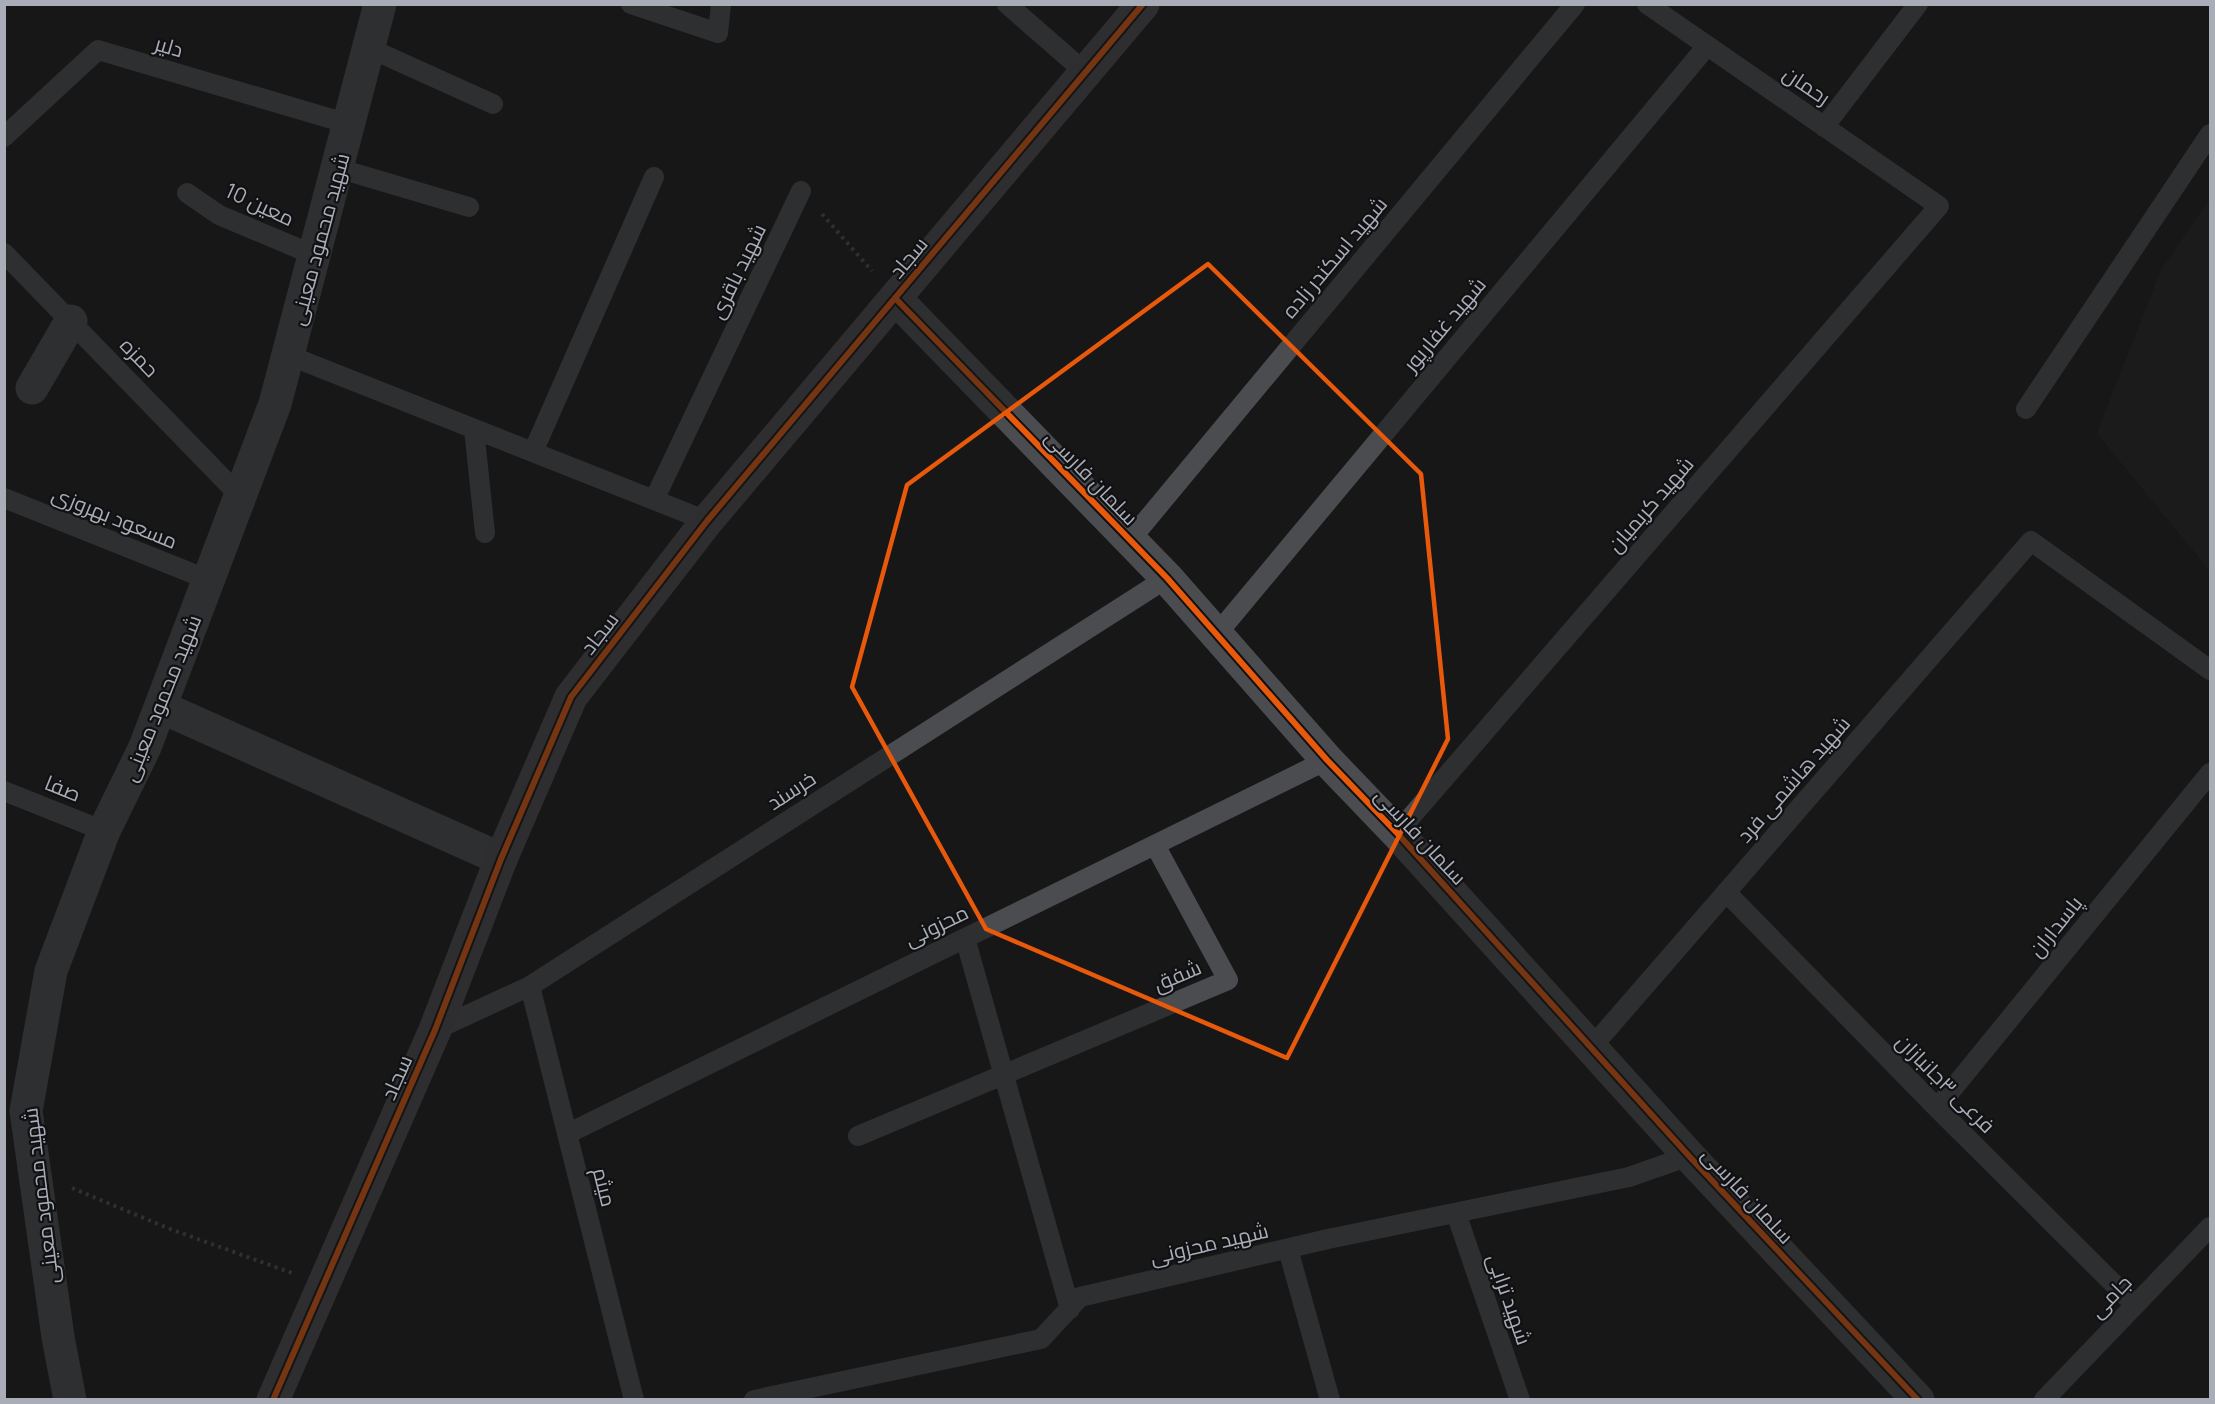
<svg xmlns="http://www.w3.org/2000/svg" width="2215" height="1404" font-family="Manrope,Cairo,sans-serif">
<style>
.built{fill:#212123}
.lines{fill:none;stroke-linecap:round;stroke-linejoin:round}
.path{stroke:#4d4e52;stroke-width:4;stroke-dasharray:3 4.5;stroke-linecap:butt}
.lane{stroke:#4b4c50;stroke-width:20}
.street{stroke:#4b4c50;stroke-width:33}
.secondary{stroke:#4a4a4e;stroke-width:33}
.cycleway-casing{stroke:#111113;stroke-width:10}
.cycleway{stroke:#e8590c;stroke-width:6}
.marked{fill:none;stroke:#e8590c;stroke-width:4.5;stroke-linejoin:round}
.labels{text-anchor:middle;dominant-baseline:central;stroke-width:4.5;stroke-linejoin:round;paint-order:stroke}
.street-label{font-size:21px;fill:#a8adb8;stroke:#111113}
</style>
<rect width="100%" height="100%" fill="#171717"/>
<path class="built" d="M2210,199V571L2097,433L2161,270Z"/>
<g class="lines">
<path class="path" d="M822,214L872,271
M72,1188L170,1229L292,1273"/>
<path class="lane" d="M631,4L718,33L721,4
M1007,4L1086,73
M369,48L493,104
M1824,127L1918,4
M4,137L98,50L349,124
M337,168L469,207
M187,193L219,215L314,255
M4,253L240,496
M288,355L707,521
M2026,409L2210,134
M474,429L485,533
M533,452L654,177
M4,498L209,580
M654,500L801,191
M1130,540L1575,4
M1217,634L1707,46
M4,791L104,831
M1397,833L1939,206L1647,4
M1726,892L1937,1108L2135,1305
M965,938L1070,1309
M530,986L634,1400
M435,1030L530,986L1167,578
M1591,1048L2031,541L2210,670
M1937,1108L2210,773
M567,1134L1327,760
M858,1136L1228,980L1155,845
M1456,1213L1520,1400
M1288,1249L1330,1400
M754,1400L1041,1339L1080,1297L1328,1239L1629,1177L1689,1156
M2044,1400L2210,1227"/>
<path class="street" d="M895,298L1167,578L1327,760L1397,833L1689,1156L1918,1400
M32,388L71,321
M161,707L501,859
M70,1400L58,1337L26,1111L51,971L104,831L145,747L275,404L380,4"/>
<path class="secondary" d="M273,1400L435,1030L501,859L571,697L707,521L1143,4"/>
<defs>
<path id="cycleway" d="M895,298L1167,578L1327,760L1397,833L1689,1156L1918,1400
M273,1400L435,1030L501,859L571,697L707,521L1143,4"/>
</defs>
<use href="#cycleway" class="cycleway-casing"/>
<use href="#cycleway" class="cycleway"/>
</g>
<path d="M0 0H2215V1404H0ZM1208,264L1421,474L1448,739L1287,1058L986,929L852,687L907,485Z" fill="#171717" fill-opacity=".55" fill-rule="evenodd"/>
<path class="marked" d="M1208,264L1421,474L1448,739L1287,1058L986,929L852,687L907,485Z"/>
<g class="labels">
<g class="street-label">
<text transform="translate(169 46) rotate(16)">دلیر</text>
<text transform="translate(1807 85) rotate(34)">رحمان</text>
<text transform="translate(260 204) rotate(25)">معین 10</text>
<text transform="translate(319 239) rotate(-75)">شهید محمود معینی</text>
<text transform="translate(908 257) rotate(-50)">سجاد</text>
<text transform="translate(1334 257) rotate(-50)">شهید اسکندر زاده</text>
<text transform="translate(737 271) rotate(-64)">شهید باقری</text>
<text transform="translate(1444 324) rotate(-50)">شهید غفارپور</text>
<text transform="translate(140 357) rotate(46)">حمزه</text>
<text transform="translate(1092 477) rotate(46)">سلمان فارسی</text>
<text transform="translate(1650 504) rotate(-49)">شهید کریمیان</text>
<text transform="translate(115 517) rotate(22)">مسعود بهروزی</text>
<text transform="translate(599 633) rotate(-52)">سجاد</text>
<text transform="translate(161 698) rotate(-68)">شهید محمود معینی</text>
<text transform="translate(1793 779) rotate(-49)">شهید هاشمی فرد</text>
<text transform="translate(63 788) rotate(22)">صفا</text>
<text transform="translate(791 790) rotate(-33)">خرسند</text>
<text transform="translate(1421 836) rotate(47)">سلمان فارسی</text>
<text transform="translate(936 925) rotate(-26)">محزونی</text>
<text transform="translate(2055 926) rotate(-51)">پاسداران</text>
<text transform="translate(1177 975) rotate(-23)">شفق</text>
<text transform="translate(396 1077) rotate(-66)">سجاد</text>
<text transform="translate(1946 1083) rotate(45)">فرعی ۳جانبازان</text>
<text transform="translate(605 1187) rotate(76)">میثم</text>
<text transform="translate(1748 1195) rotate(47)">سلمان فارسی</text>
<text transform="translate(40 1196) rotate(-97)">شهید محمود معینی</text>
<text transform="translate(1209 1243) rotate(-13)">شهید محزونی</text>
<text transform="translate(2110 1296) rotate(-46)">جامی</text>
<text transform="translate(1510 1299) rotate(71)">شهید ترابی</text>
</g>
</g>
<rect width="2215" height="1404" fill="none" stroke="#a8adb8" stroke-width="12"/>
</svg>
